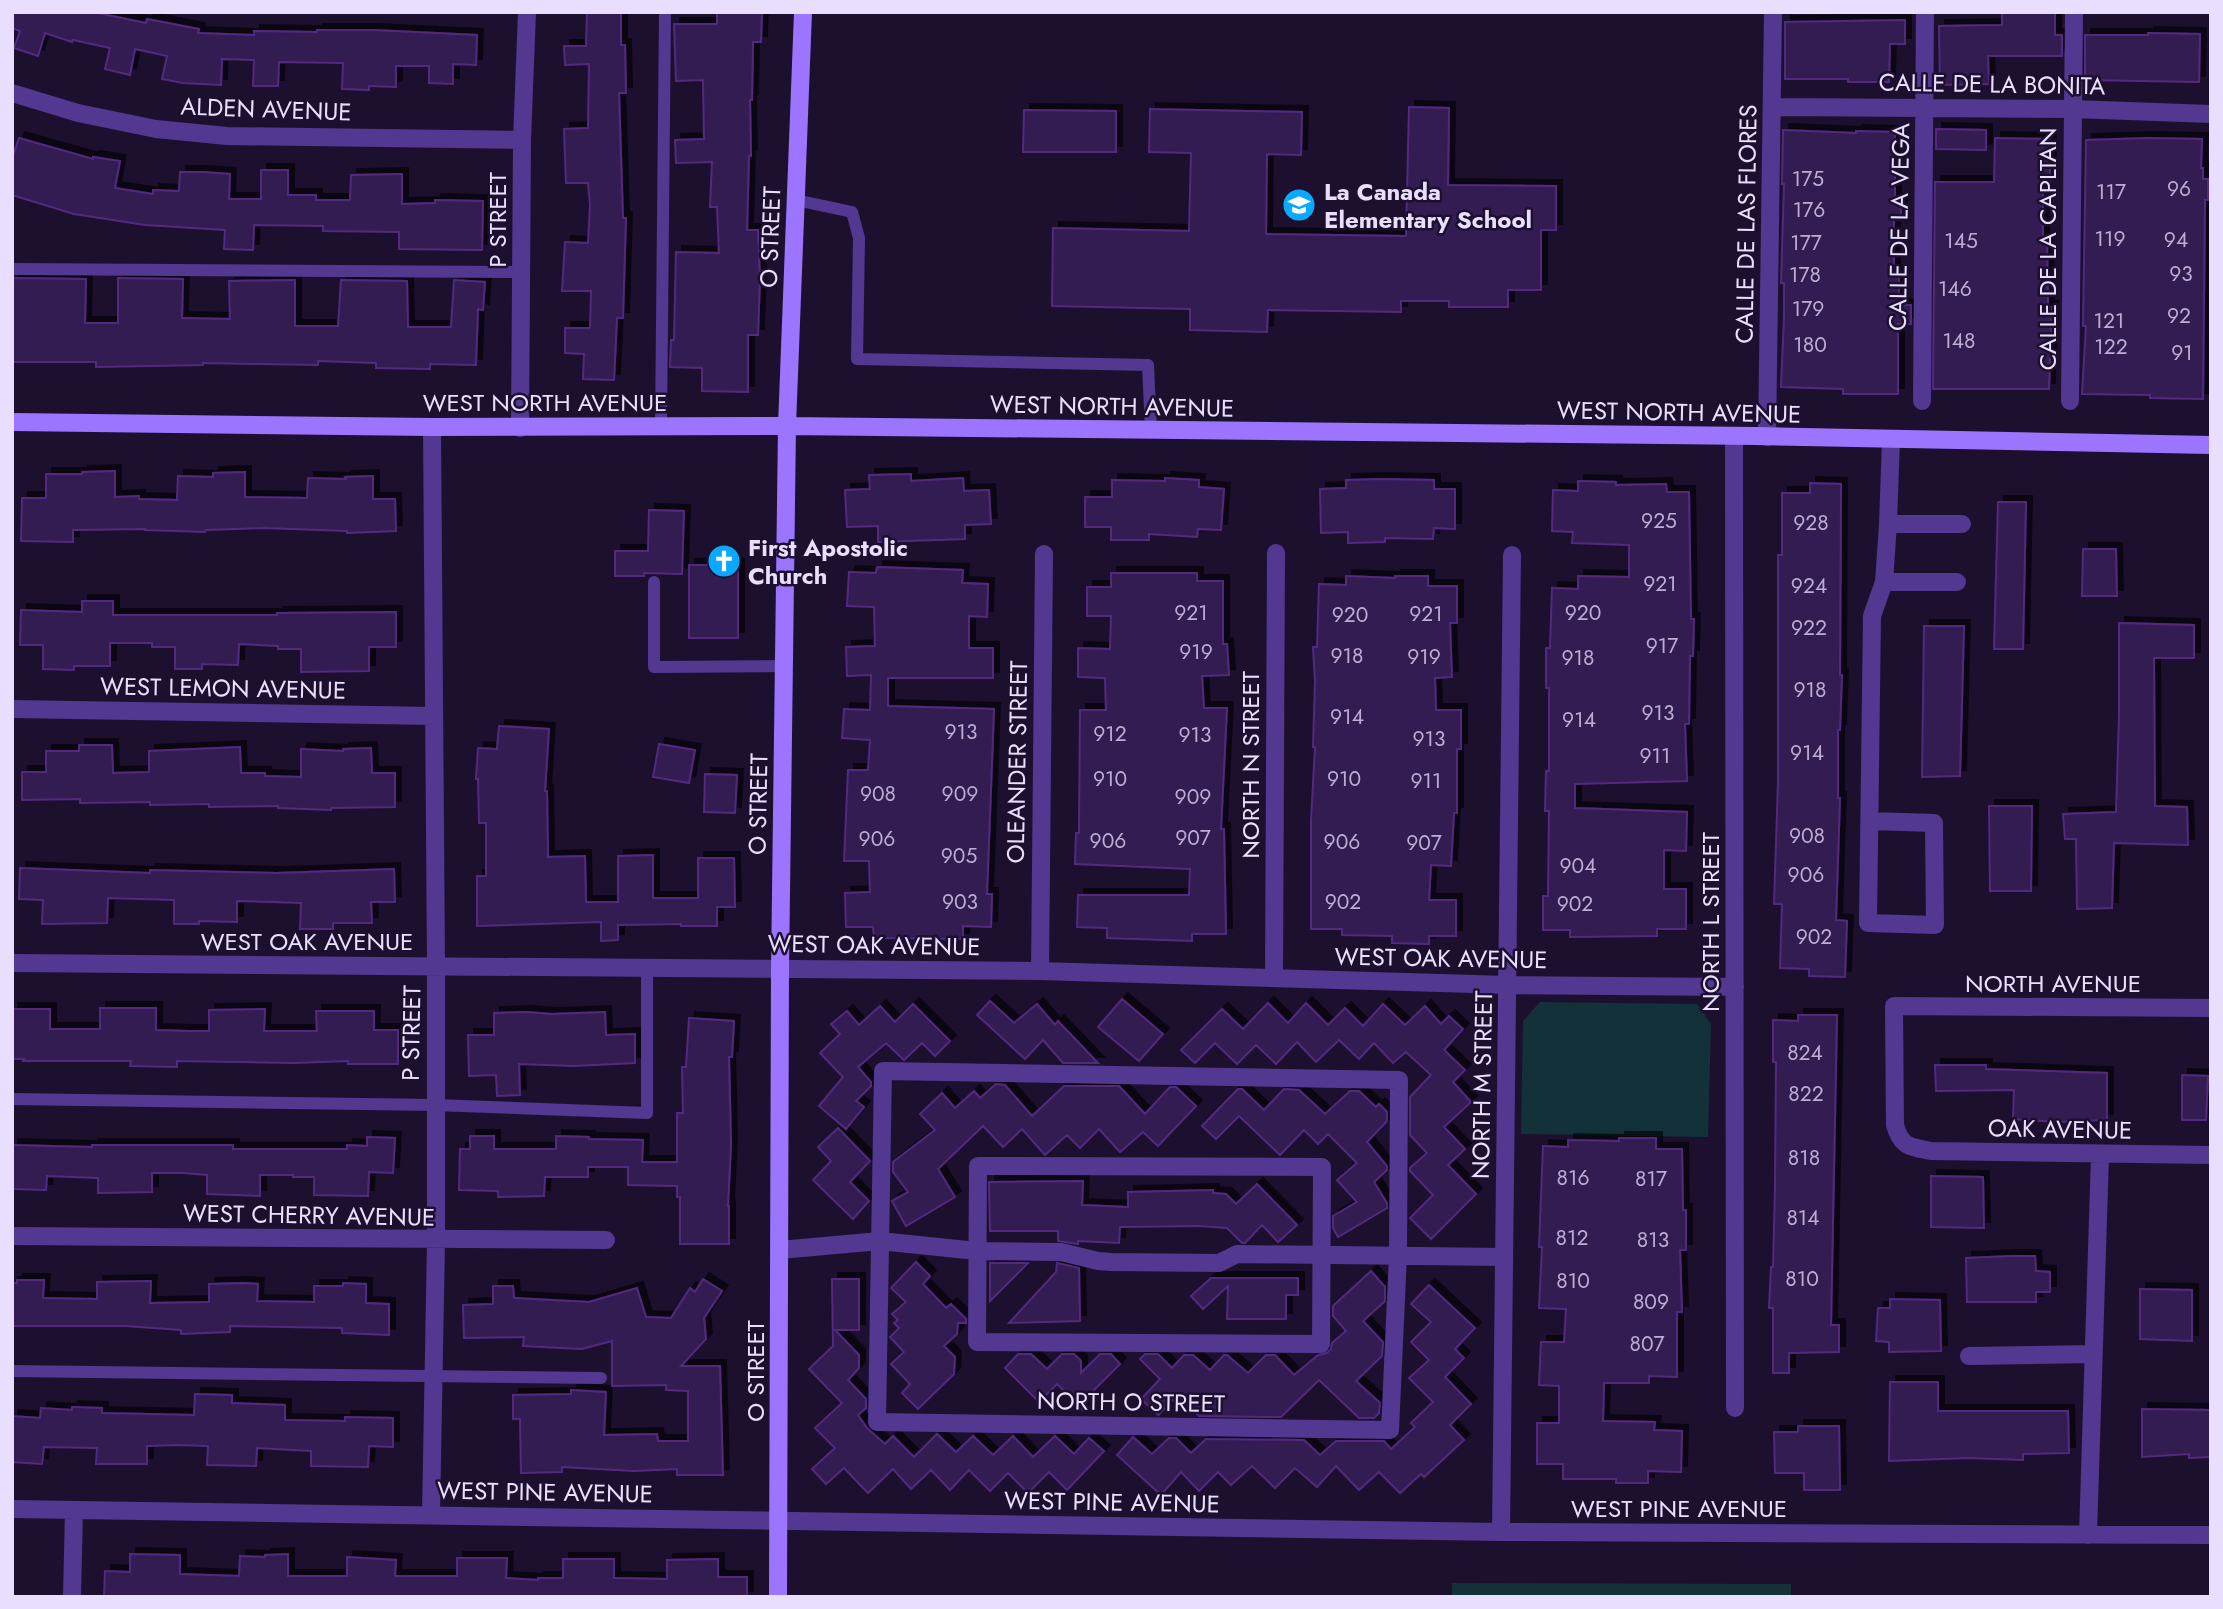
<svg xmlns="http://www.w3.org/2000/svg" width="2223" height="1609" font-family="Jost,sans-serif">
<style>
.green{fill:#123139}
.building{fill:#331a51;stroke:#512b7f;stroke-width:2;filter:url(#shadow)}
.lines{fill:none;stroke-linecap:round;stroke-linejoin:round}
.lane{stroke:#523891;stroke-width:12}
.street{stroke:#523891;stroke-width:18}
.secondary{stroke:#9b75ff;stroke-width:18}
.labels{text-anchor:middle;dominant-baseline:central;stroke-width:5;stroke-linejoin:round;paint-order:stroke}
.number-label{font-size:21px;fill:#bcadd4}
.street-label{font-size:24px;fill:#eadeff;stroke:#1d102f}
.poi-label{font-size:24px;font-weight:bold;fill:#eadeff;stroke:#1d102f;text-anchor:start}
</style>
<defs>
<filter id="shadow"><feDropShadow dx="6" dy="-6" stdDeviation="0" flood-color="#0009"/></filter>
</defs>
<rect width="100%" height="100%" fill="#1d102f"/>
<path class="green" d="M1540,1002L1697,1004L1711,1024L1708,1137L1521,1134L1523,1021Z
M1452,1583L1791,1584V1597H1452Z"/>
<path class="building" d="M12,12H93L146,23L147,19L199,29L198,33L254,35V31L317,32V30H373L477,35L476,65L453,64V84L429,83V66H396V87L369,86V90L342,89L343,63L279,62L278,86H253L254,60L222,59L221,85L183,83L162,79L167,56L135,49L130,75L105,69L110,48L73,40L72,42L45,33L38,56L14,48L20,31L12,28Z
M587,12H621V45H625L626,93H619L623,218H626L623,318H617L614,380L583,379L584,354L565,353V328H590L591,291H562L565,242L588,243L590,205L588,183H566L564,129L588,128L589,64L565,65L564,46H586Z
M717,12H762L761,42H753L752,100H750L751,156H749L747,230H758L760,278L758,335H748V392L702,391V368L670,367L671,340H674L676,252L719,253L717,207H710L712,162L676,163L675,140L704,139L703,80L676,81L674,24H717Z
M2002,12H2055V35H2062V56H1988L1989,84L1940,85L1939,26L2002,25Z
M1905,20V44H1890L1889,82H1848V79H1785V22Z
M2148,33L2200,34L2199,82L2085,80V35H2148Z
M1409,107L1449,108L1448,185L1556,186V230H1541V290H1508V307H1449V301H1401V312L1268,310L1267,332L1190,330V309L1052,306L1053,228L1189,231L1191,153L1149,152L1150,109L1302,112L1301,155L1267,154L1266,234L1406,236Z
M1024,110L1116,111V152H1023Z
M1936,129L1986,130V150L1936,149Z
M1783,130L1856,133V131L1895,132V204H1901V220H1894V271H1899V305H1911V324H1898V394H1843V389L1781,387L1784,318V283H1781L1784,184H1782Z
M19,138L93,159V157L120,161L115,188L153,194V190L179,191L180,172H203L230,174L229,199H261V170H288V195H316V200H350L351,175L402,174V204L435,203V200L483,201L482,250L399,249V232L323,231V226L254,225L253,250L224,249L225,230L145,225L74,214L12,195V159Z
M1995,138L2050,139V183H2043V239H2047L2048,307H2052L2049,389H1933L1935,182H1994Z
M2149,138L2202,139L2201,168H2203V179H2208V200H2205L2203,399L2150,398V395L2082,394L2086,326H2083L2086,140Z
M12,278L86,279L85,323H118V278L183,279L182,318L230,319L229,281L295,280V326H338L341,280L407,281L408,327H451L454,280L485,282L483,310L478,309L476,365L430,364V369L376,368V363L318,361V365L203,363V365L96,367V362H12Z
M115,471V497L139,496V499L177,500L178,476L213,477V473L245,472V497L307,498L308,478L346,479L345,477L373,476V499H395L396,531L347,533V531L265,528L206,530L205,532L145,530V529L73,530V542L21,541L22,498H46V474H82V472Z
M911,474V481L963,478L964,491L989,490L991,524L965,525V539L878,542V526L847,527L845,490L870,489L869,475Z
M1165,478L1199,480V487L1224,489L1221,530L1198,529L1197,537L1149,534V540H1111V527H1085V497H1112V480L1165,481Z
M1381,479L1434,480V489H1455V529L1434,528L1433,539L1385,538V542L1348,543V532L1321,533L1320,489L1346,488V480Z
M1578,481L1616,482V485L1666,484L1667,492H1689L1691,619H1694L1693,656H1690L1689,724H1685L1687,781L1575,784V808L1687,812L1686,851L1664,850V889H1686V929H1657V936L1570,937V930H1543V896H1548L1549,811H1545L1546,771H1549V688H1546V648H1550L1552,588L1578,589V576L1629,577V545L1572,543L1573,532L1552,531L1553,490L1578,491Z
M1810,483L1841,484L1840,675H1842L1840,730H1838V798H1840L1836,920L1847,921L1845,977L1809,976V969L1780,968L1782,904H1774L1778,782V555H1782V493H1810Z
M1998,502H2026L2023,649H1994Z
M649,510L684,511L682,574L644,573V576H615V551H648Z
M2083,549H2116L2117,596H2082Z
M689,565H738V638H689Z
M877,567L963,570L962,583L988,584L987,617L969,616V648H993V678H888V706L994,709L987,894H992L991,927L963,926V939L874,938L873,927H846L845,893L870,892L869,861H844L848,770H868L870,740L842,738L844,709L870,710L871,675L847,676L846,647L875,646L874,607L847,606L849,572L876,573Z
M1111,573H1197V581H1223V644H1227L1229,675L1202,676L1204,708H1227L1221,829H1224L1226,934H1192V941L1107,938V928L1077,927L1078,895H1189L1190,869L1075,864L1076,833H1079L1080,710H1106L1105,678L1078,677V648L1110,649L1111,616H1087V587H1111Z
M1346,576L1395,578V576H1428V586H1457V623H1450L1452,677L1435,678L1436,710H1461V749H1457V813H1454L1451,866L1431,865L1429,900H1456V936H1429V944L1392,943V936L1342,935V929H1311V821L1315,747H1313L1315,681L1313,647H1317L1319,584L1346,585Z
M82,601H113V615H277V613L396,612V647H369V671L301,672V649H278V646L239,644L238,665L202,664V669H175V647H152V643H110V666H74V670L43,669V645H20L21,610L82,612Z
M2119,623L2194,625V658H2154L2155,806L2187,807L2188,845L2114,843L2112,908L2077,909L2076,839H2065L2063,814L2116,812L2119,716Z
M1924,626H1964L1960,776L1922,777Z
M499,726L549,729L545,791H547L548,857L585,856L586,902H618V856L653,855V898H698V858H734L735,907H717V926H681V924L618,925V940L601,941V922L477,926V876H486V823H479L478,779H476L478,748L497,749Z
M659,744L695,750L689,783L653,777Z
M79,745H112L113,773L149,772V751L240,747L241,773H265V776L301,777V749L343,751V749L371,748L372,773H395V807L331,808V810L278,808V806L209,807V804L150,805V802L80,803V799L22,800V772H46V751H79Z
M705,774L737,775L735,813L704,812Z
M1989,806H2032L2031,891H1990Z
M20,868L150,873V870L276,873L394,869L395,902H371L372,923H333V929H300L301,903L237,901V922L199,921V924H174V900L108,898L107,923L42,924L43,900L19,899Z
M1122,999L1163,1034L1139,1061L1098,1027Z
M990,1001L1014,1023L1037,1004L1055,1025L1058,1021L1098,1063H1063L1043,1040L1025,1059L977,1015Z
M1268,1003L1288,1023L1306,1003L1328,1025L1345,1008L1363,1026L1383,1004L1405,1025L1425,1006L1441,1024L1449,1016L1463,1029L1444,1050L1465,1070L1453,1082L1471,1102L1444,1127L1465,1149L1448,1165L1476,1194L1431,1239L1410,1218L1433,1195L1410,1171V1168L1427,1153L1410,1135V1097L1431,1075L1406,1052L1393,1063L1374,1043L1359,1059L1339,1040L1316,1062L1297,1042L1276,1064L1256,1045L1237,1064L1215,1043L1195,1063L1181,1050L1222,1009L1243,1029Z
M913,1004L950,1041L935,1056L922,1043L904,1060L886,1043L858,1067L871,1082V1086L856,1101L864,1107L846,1129L819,1106L843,1077L820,1053L840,1034L831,1024L847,1011L859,1025L880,1006L895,1022Z
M100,1008H156V1030L189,1031H209V1010L265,1009L264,1031H317L316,1011H374V1030H398V1064H348V1061L294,1063L177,1061V1067L130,1066L131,1061H23L24,1059H12V1009H50V1029H100Z
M526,1012L552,1014L605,1012L606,1035L635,1034V1063L574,1066L519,1064L520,1095L497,1096L496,1075L469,1076L468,1035H494V1013Z
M1798,1015H1837L1831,1325H1839V1352L1789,1353V1373H1773V1308H1769L1771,1267H1773L1775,1187L1776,1062H1773V1020L1798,1021Z
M689,1018L734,1021L732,1057H729L731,1144L728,1206H729V1244H680V1197H677V1186L628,1185V1167H588V1177H545L544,1196L498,1197V1191L459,1190L460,1149H470V1136H494V1149H556V1136L589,1137V1139L643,1140L642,1162H677V1113H683L682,1067H686Z
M1935,1065H1986V1069L2107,1073V1120L2056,1122L2013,1119L2014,1090L1936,1091Z
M2182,1075L2208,1076L2206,1120H2182Z
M996,1084L1005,1085L1032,1116L1064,1086H1119L1145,1114L1170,1087H1176L1196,1106L1158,1146L1143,1132L1120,1152L1099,1129L1080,1148L1067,1135L1045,1155L1022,1129L1003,1147L983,1126L938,1169L955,1197L906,1226L892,1201L908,1192L893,1172V1162L935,1130L920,1114L942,1093L955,1108L974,1091L980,1098Z
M1238,1089H1242L1264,1110L1284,1089L1299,1090L1325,1114L1350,1091H1359L1376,1107L1379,1104L1387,1112V1121L1367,1142L1387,1166V1170L1374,1182L1387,1203V1208L1338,1237L1333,1228V1216L1357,1202L1337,1180L1357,1163L1328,1134L1318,1144L1304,1130L1280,1155L1239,1116L1216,1139L1202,1126Z
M838,1128L870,1161L850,1182L869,1201L853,1219L813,1180L831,1161L818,1147Z
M367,1137L395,1138L393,1173L369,1172L368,1196L314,1195V1177H293V1175H260V1196L207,1194V1175L183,1173H152V1192L98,1193V1178L47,1176L46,1190L12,1189V1145L92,1147V1145H233V1149H347V1145L367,1146Z
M1619,1138H1656V1149H1682L1683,1210H1686V1250H1680L1682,1312H1677V1377L1649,1376V1383H1604L1603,1421L1655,1422L1654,1430L1682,1431L1681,1472L1648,1471V1483H1616V1479H1563V1464H1537V1423H1559V1386L1539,1385L1541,1342H1564L1566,1309L1539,1308L1542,1247H1539L1543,1146L1568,1147V1140L1619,1141Z
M1931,1176L1983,1177L1984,1228L1931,1227Z
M1083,1181L1082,1205L1128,1207V1192L1213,1190V1193L1226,1194L1236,1204L1257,1184L1297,1225L1278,1242L1262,1225L1245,1243H1242L1227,1228L1199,1226L1120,1227L1119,1243L1078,1241V1244L1058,1241V1231H990L989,1182Z
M2012,1256H2035L2036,1271L2050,1272V1292H2036V1302H1967L1966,1258Z
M916,1262L930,1276L923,1284L946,1308L951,1304L966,1319V1323H958L957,1334L944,1346L955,1357L954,1374L918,1409L902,1393L910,1384L891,1364L904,1352L890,1337L899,1328L894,1323L898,1320L892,1314L906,1302L891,1288Z
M990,1263H1028L990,1301Z
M1057,1263L1079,1268L1080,1321L1009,1323L1056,1272Z
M1371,1271L1385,1287V1301L1363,1321L1383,1342L1382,1356L1356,1381L1380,1403L1379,1413L1374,1418H1359L1319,1380L1281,1417L1199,1416L1178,1395L1158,1415L1141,1399L1160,1379L1140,1359L1145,1354H1158L1172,1368L1184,1355H1193L1210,1370L1224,1355H1227L1248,1373L1266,1355H1275L1294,1375L1318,1355L1327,1353L1331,1349L1332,1343L1346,1331L1333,1316V1306Z
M1211,1278H1298V1295H1286V1319H1227L1228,1286L1203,1309L1191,1296Z
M703,1279L722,1291L704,1318L706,1339L681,1366H720L723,1475H677V1469L634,1471L562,1467V1472L521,1473L520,1419H513V1395L571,1394V1390L606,1392L604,1435L657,1434L658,1441H688V1391L666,1390V1385L612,1386V1341L582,1349L523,1346L524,1337L464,1338L463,1305L493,1304V1286H513L514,1298L589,1302L637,1288L646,1317L671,1318L690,1288L695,1292Z
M832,1279H859V1330H835L859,1355V1368L848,1380L866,1399V1408L858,1415L867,1428L885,1444L893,1436L914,1457L937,1434L956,1452L973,1436L993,1455L1013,1436L1033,1457L1055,1436L1074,1454L1089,1438L1104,1451L1067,1490L1049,1472L1028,1493L1008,1473L990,1491L969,1470L950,1490L931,1470L911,1489L893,1469L868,1493L844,1468L826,1484L812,1469L835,1448L815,1428L842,1403L809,1369L833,1346Z
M17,1280H44L43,1298L97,1299V1282L151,1281L150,1303L209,1302V1284L243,1283L258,1284L257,1301L314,1302V1286H343V1283L366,1284V1303L389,1304V1335L342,1333V1328L230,1326V1332L181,1334V1330L126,1326H12V1283H17Z
M1429,1285L1475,1328L1455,1349L1464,1358L1445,1377L1471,1404L1450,1425L1464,1440L1424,1477L1421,1474L1400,1493L1379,1472L1359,1490L1336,1466L1317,1487L1295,1468L1275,1488L1252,1466L1231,1485L1218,1472L1199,1491L1181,1472L1161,1495L1117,1455L1133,1437L1152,1454L1169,1438H1176L1191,1453L1206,1439L1304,1440L1320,1455L1336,1441H1384L1391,1449L1415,1427L1411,1423L1433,1402L1409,1378L1429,1360L1411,1342L1431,1322L1411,1304Z
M2140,1289L2192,1290V1341L2140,1339Z
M1890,1299L1940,1300L1941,1351L1889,1352V1342L1876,1341L1878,1308H1890Z
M1018,1354H1031L1047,1369L1062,1354H1074L1081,1361V1373L1100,1354H1111L1120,1364L1082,1402V1409L1057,1384L1039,1402L1005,1368Z
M1890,1382H1938V1411H2068L2069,1453L2023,1454V1460L1968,1458L1889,1461Z
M195,1394L232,1395V1403L285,1405V1420L345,1421V1417L393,1418V1447L369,1446L368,1467L311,1466V1451L257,1448L256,1466L207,1465L208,1446L177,1445L147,1446V1464H96L97,1448L44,1447L42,1464L12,1462V1416L40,1418L41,1408L72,1410V1407L102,1408V1413L194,1415Z
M2142,1409L2211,1410V1457L2189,1458V1454L2142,1457Z
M1798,1426H1839L1840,1490H1804V1473H1775L1774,1432H1798Z
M130,1554L180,1555V1574L239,1576L240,1556L265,1557V1555L288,1554V1576H347V1557L396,1560L395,1576H457V1558H507L506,1578L538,1580V1578H563V1559H614V1578L667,1579V1560L718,1559V1577H747V1597H104L105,1571L130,1572Z"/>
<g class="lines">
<path class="lane" d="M796,200L852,212L859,238L857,359L1148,365L1151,431
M12,269L521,272
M661,427L665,12
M654,582V667L784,666
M12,1099L435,1105L647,1113V967
M12,1371L601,1378"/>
<path class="street" d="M12,93L78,113L156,129L227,136L522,140
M1772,107L2073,109L2211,114
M1922,401L1925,12
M2070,401L2074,12
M520,428L522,140L527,12
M1734,436L1735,1408
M1767,437L1773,12
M1888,524H1962
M1884,582H1957
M12,709L434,716
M1870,821L1934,823L1935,925L1868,923L1872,616L1884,582L1888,524L1891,440
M12,963L1040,971L1508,985L1735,987
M1040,971L1044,554
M1274,978L1276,553
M2211,1008L1894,1006L1895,1125C1901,1147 1910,1147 1931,1151L2211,1155
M883,1071L1399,1080L1398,1255L1390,1430L877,1422Z
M978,1166L1322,1167L1321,1344L977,1342Z
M12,1236L606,1240
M780,1250L880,1241L977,1251L1061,1252L1098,1261L1111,1262L1219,1263L1237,1254L1504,1257
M1969,1356L2093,1354
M12,1509L1501,1532L2211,1535
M431,1514L436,1241V966L432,427
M1501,1532L1512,555
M2088,1535L2100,1155
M72,1597L74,1510"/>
<path class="secondary" d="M12,422L432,427L787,426L1755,436L2211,445
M778,1597L780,969L787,426L803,12"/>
</g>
<defs>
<symbol id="school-disc" viewBox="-11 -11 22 22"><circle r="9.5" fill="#0aa9ff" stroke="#1d102f"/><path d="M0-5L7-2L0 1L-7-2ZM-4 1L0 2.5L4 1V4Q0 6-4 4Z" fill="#fff"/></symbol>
<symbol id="church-disc" viewBox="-11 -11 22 22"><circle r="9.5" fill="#0aa9ff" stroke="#1d102f"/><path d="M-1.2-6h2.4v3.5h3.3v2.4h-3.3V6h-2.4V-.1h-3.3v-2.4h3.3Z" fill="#fff"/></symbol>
</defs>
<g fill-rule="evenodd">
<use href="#school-disc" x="1280" y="186" width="38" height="38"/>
<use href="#church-disc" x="705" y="542" width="38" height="38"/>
</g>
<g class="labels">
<g class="number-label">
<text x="1808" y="179">175</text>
<text x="2179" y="189">96</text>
<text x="2111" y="192">117</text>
<text x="1809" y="210">176</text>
<text x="2110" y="239">119</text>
<text x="2176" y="240">94</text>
<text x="1961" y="241">145</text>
<text x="1806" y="243">177</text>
<text x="2181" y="274">93</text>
<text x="1805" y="275">178</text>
<text x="1955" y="289">146</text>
<text x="1808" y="309">179</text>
<text x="2179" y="316">92</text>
<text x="2109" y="321">121</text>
<text x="1959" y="341">148</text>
<text x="1810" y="345">180</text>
<text x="2111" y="347">122</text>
<text x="2182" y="353">91</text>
<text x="1659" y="521">925</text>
<text x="1811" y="523">928</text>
<text x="1660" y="584">921</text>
<text x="1809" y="586">924</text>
<text x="1191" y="613">921</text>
<text x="1583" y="613">920</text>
<text x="1426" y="614">921</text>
<text x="1350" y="615">920</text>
<text x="1809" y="628">922</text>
<text x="1662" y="646">917</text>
<text x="1196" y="652">919</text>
<text x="1347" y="656">918</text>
<text x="1424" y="657">919</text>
<text x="1578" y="658">918</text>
<text x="1810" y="690">918</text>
<text x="1658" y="713">913</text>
<text x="1347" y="717">914</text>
<text x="1579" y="720">914</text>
<text x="961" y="732">913</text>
<text x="1110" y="734">912</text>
<text x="1195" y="735">913</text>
<text x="1429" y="739">913</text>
<text x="1807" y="753">914</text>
<text x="1655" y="756">911</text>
<text x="1110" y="779">910</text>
<text x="1344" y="779">910</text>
<text x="1426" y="781">911</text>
<text x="878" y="794">908</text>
<text x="960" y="794">909</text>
<text x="1193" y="797">909</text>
<text x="1807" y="836">908</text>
<text x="1193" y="838">907</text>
<text x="877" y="839">906</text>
<text x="1108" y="841">906</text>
<text x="1342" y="842">906</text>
<text x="1424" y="843">907</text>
<text x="959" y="856">905</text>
<text x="1578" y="866">904</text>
<text x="1806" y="875">906</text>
<text x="960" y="902">903</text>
<text x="1343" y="902">902</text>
<text x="1575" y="904">902</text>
<text x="1814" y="937">902</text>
<text x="1805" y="1053">824</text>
<text x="1806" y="1094">822</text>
<text x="1804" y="1158">818</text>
<text x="1573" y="1178">816</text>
<text x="1651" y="1179">817</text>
<text x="1803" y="1218">814</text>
<text x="1572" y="1238">812</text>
<text x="1653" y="1240">813</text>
<text x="1802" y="1279">810</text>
<text x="1573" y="1281">810</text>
<text x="1651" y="1302">809</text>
<text x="1647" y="1344">807</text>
</g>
<g class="street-label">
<text transform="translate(1992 84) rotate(1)">CALLE DE LA BONITA</text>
<text transform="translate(266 109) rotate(2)">ALDEN AVENUE</text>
<text transform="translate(497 220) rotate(-90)">P STREET</text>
<text transform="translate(1746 224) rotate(-89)">CALLE DE LAS FLORES</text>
<text transform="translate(1899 227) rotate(-89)">CALLE DE LA VEGA</text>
<text transform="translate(770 237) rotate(-88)">O STREET</text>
<text transform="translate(2047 249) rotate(-90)">CALLE DE LA CAPLTAN</text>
<text x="545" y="402">WEST NORTH AVENUE</text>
<text transform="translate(1112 406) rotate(1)">WEST NORTH AVENUE</text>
<text transform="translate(1679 412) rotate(1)">WEST NORTH AVENUE</text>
<text transform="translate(223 688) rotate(1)">WEST LEMON AVENUE</text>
<text transform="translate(1017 762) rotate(-89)">OLEANDER STREET</text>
<text transform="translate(1250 765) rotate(-90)">NORTH N STREET</text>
<text transform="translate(758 804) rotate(-89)">O STREET</text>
<text transform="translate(1710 922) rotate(-90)">NORTH L STREET</text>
<text x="307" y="941">WEST OAK AVENUE</text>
<text transform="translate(874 945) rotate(1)">WEST OAK AVENUE</text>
<text transform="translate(1441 958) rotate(1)">WEST OAK AVENUE</text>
<text x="2053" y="983">NORTH AVENUE</text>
<text transform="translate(411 1033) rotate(-89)">P STREET</text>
<text transform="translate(1482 1085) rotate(-89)">NORTH M STREET</text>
<text transform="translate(2060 1129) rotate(1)">OAK AVENUE</text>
<text transform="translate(309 1215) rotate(1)">WEST CHERRY AVENUE</text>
<text transform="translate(755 1371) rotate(-90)">O STREET</text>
<text transform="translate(1131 1402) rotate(1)">NORTH O STREET</text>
<text transform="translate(545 1492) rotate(1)">WEST PINE AVENUE</text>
<text transform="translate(1112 1502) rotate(1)">WEST PINE AVENUE</text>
<text x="1679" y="1508">WEST PINE AVENUE</text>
</g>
<g class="poi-label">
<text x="1324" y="191">La Canada<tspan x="1324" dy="28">Elementary School</tspan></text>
<text x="748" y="547">First Apostolic<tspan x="748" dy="28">Church</tspan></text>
</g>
</g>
<rect width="2223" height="1609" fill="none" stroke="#eadeff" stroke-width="28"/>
</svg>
